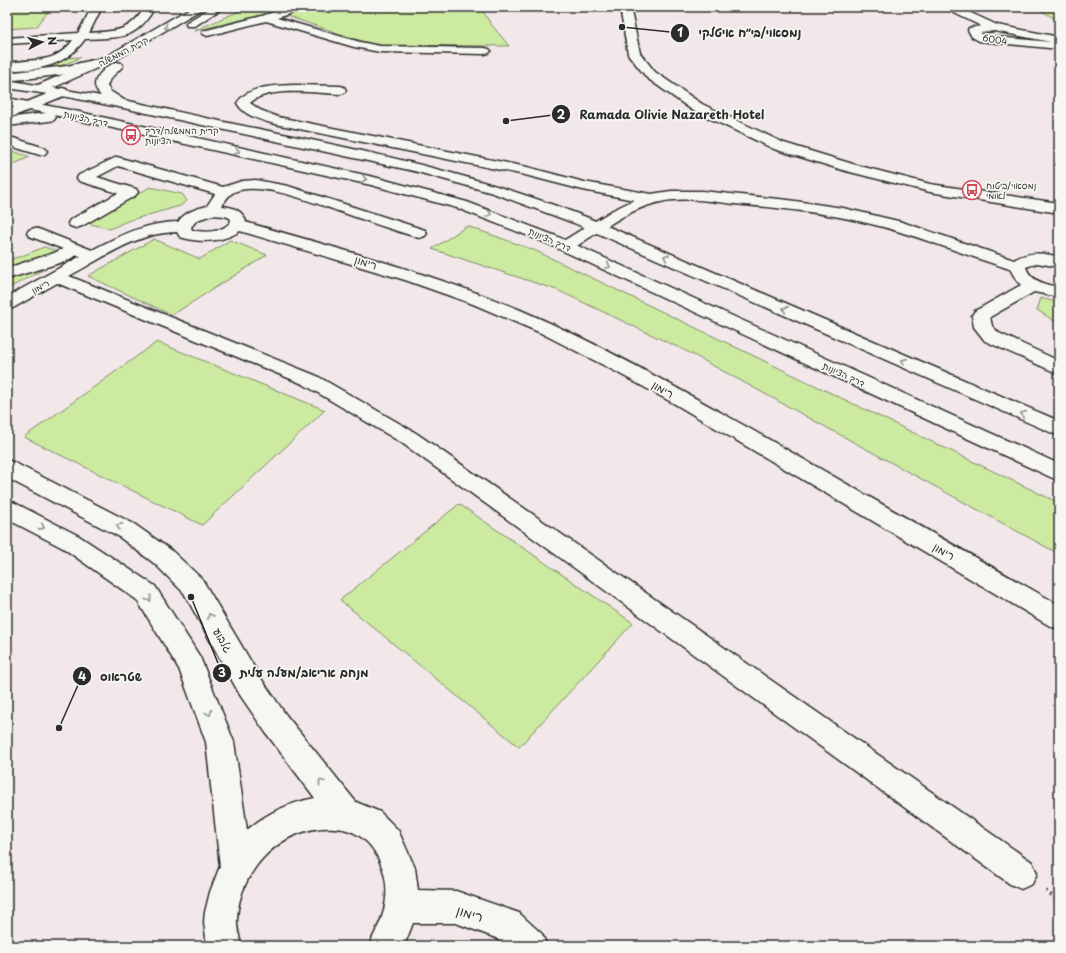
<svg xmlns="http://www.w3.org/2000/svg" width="1066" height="953" font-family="'Playpen Sans','Playpen Sans Hebrew',sans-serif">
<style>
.green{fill:#cdeaa1;stroke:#7c8a66}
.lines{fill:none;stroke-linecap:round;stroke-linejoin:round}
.minor-casing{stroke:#2b2b2b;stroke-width:3}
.major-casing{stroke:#2b2b2b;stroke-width:3}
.highway-casing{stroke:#2b2b2b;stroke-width:3}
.path{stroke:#2b2b2b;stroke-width:3.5;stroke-dasharray:1.5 4;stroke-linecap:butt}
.minor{fill:#f6f6f2;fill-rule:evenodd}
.major{fill:#f6f6f2;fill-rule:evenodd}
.highway{fill:#f6f6f2;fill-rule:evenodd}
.oneway{stroke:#90908e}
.labels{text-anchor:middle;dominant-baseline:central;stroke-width:3.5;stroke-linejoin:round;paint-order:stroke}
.far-street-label{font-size:9px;fill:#2b2b2b;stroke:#f6f6f2}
.far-poi-label{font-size:9px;fill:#2b2b2b;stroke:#f6f6f2;text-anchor:start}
.street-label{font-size:11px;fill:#2b2b2b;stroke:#f6f6f2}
.near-street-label{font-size:13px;fill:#2b2b2b;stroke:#f6f6f2}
.leader{fill:none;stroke:#2b2b2b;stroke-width:1.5}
.callout-dot{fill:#2b2b2b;stroke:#f6f6f2;stroke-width:1.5}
.mark-label{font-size:12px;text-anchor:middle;font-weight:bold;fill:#fff}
.callout-label{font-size:12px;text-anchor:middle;font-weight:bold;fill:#2b2b2b;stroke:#f6f6f2;stroke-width:3.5;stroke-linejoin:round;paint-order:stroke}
</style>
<rect width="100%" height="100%" fill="#f2e7e9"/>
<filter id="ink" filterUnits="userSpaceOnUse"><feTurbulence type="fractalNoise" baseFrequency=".025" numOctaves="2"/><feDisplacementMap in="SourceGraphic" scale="8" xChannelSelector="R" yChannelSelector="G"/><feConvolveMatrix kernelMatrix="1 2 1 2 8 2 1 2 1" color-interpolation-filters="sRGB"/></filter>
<g filter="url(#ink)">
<path class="green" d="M7,7H52L36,27L7,29Z
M248,7H480L491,24L509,46L374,45L274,12L194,31Z
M1035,7H1059V21Z
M81,57C59,69 33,73 7,72V61Z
M7,149L30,157L7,167Z
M150,187L182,194L187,201L180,206L127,221L110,229L87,223Z
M467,226L534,250L1059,503V554L688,352L557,290L432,249Z
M154,239L200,259L230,240L267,255L172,315L88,276Z
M44,247L71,255L7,289V260L22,256Z
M1041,298L1059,303V324L1037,310Z
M157,342L325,410L202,525L24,437Z
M459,504L633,623L519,747L340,600Z"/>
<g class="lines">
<defs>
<path id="minor" d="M92,7H102L89,33C116,31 130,32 145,7H155C136,41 120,37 85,39C72,57 57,65 35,69C25,70 17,69 7,72V64C33,57 54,66 73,40L7,44V38L78,33Z
M192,7H205L117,59L46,91H38L36,88L38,85L109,55Z
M212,7H224L195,26H187L186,24L187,22Z
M289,7H304L303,9L277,18L360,42L380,46L485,48L489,49L491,51L489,53L485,54L380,52L354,47L266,21L207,36L202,33L203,31L262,16Z
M620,7H630L640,53L655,72L702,104L784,143L856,165L930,184L1059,203V213L930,192L846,171L774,149L692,110L647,78L628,54Z
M945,7H958L997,25L1059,37V49L979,41L972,37L968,30L969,28L981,26L946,9ZM994,31L1051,42L986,36L980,33Z
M294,85L340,86L344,87L346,90L344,93L340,94C316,93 267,86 250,103L260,110L278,117L527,167L584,182L651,194L671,191H702L788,200L843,208L902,222L1014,260C1029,251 1044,253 1059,257V267L1037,263L1026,267C1030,281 1046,285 1059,287V297L1034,292L990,317L992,326L999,333L1059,361V374L985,341L974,327L972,315L975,311L1021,285L1017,281L1010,269C964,255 920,236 875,225C829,213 781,208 734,204C709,201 681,196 656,203C625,211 598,233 572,249L566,251L560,249L558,246L560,243L613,210L634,200L583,190L525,175L275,124C261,120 244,116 237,103C249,85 275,86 294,85Z
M7,136L45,148L47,151L45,154L40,155L7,145Z
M117,157L223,187L242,181L256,180L288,186L425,230L427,233L425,236L419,238L413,236C390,229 367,221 344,213C317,204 260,180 234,192C228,195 225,201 222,206C233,207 242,210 246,221L245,222C337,248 429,273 518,309C599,343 675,387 752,430C854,488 956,547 1059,605V629L1050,626L675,404L609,368L541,333L473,304L405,280L240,231C221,243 201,243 180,237L177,232C138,232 103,258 69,276L317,376L416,433L1032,862L1037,873L1032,884L1021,889L1010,884L402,443L303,384L57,283L13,308L7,309V297L81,256L77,255L66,261L7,279V268L54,253L63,249L29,236L27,233L29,230L35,228L41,230L92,250C119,236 147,222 178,222C185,212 195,209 207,206L215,194L118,166L97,177L136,189L138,192L136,195L82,226L76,228L70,226L68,223L70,220L118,193L79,181L77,178L79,175ZM212,215L225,216L230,218L231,221C223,233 205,233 192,230L191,227L197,220Z
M7,460L15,463L134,524L171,550L202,579L260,677L286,715L356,802L380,812L398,830L415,868L418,890L456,891L519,913L542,934L547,946H505L496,938L456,923H413L404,946H369C374,934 381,923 384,910C388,894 387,877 380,862C372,842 356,829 335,828C284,824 239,869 237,919C236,928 240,937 241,946H207L204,922L205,912L210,892L220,866L206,742L179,669L137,600L63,548L7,519V500L15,503L79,536L155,586L200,657L234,742L247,830C267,813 289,803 315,798L266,733L240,695L184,593L155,564L118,536L7,478Z"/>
<path id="major" d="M62,88L66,89L68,92L66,95L7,119V110Z"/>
<path id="highway" d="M106,57L110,58L112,60L110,62L67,74L15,80L11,79L9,76L11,73L15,72L67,66Z
M117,62L121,63L123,66L110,79L107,86L110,91L124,100C171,110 217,121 264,130C375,153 479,175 586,217L1059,421V436L574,223L493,193L414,171L128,109L68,97L7,88V80L101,96C98,92 95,89 95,84C96,75 109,64 117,62Z
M7,98L70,110L374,177L467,202L556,236L1059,464V481L544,242L457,208L371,185L54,115L56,117L54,120L49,121L7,126V118L46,113L7,106Z"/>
</defs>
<use href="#minor" class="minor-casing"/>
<use href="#major" class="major-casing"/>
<use href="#highway" class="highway-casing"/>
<path class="path" d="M1046,891L1059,901"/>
<use href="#minor" class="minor"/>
<use href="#major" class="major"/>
<use href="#highway" class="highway"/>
</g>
<defs><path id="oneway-chevron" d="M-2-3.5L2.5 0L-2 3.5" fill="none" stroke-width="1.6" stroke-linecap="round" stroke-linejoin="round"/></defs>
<g class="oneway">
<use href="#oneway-chevron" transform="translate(167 27) rotate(149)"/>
<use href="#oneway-chevron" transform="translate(237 151) rotate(12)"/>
<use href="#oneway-chevron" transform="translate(364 179) rotate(12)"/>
<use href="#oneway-chevron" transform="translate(489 214) rotate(20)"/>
<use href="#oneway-chevron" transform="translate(666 257) rotate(-156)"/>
<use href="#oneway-chevron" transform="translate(608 266) rotate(25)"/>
<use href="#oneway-chevron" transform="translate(785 309) rotate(-156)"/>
<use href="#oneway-chevron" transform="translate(904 361) rotate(-156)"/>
<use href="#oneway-chevron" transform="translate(1023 414) rotate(-156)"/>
<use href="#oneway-chevron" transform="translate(119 526) rotate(-152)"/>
<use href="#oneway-chevron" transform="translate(42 527) rotate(27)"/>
<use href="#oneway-chevron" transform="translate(149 599) rotate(57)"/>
<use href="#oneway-chevron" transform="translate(210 616) rotate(-119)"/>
<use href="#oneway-chevron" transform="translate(209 713) rotate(70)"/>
<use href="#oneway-chevron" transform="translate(321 782) rotate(-128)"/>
</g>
</g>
<defs>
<symbol id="bus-ring" viewBox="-11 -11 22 22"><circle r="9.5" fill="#f6f6f2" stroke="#d1495b" stroke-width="1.5"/><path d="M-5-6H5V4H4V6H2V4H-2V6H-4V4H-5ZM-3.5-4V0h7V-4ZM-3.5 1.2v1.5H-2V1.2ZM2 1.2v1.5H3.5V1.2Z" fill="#d1495b"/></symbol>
</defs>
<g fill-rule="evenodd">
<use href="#bus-ring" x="120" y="124" width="22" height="22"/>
<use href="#bus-ring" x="961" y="179" width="22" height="22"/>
</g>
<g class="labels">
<g class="far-street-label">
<text transform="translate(995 39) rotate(9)">6004</text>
<text transform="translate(123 51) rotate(-27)">קרית הממשלה</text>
<text transform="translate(86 118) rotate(13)">דרך הציונות</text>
<text transform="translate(550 239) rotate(24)">דרך הציונות</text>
<text transform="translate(40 286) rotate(-29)">רימון</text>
<text transform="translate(844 374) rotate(25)">דרך הציונות</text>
</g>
<g class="far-poi-label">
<text x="145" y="130">קרית הממשלה/דרך<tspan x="145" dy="10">הציונות</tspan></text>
<text x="986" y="185">נמסאוי/ביטוח<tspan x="986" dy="10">לאומי</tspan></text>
</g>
<g class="street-label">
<text transform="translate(366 262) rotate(17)">רימון</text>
<text transform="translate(663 389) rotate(30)">רימון</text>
<text transform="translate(944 551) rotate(30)">רימון</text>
<text transform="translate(223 640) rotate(60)">גלבוע</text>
</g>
<g class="near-street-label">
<text transform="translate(470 913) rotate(17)">רימון</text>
</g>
</g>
<path class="leader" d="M622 27L680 33M506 121L561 114M191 597L222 673M59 728L82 676"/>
<g class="callout-dot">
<circle cx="622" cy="27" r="4"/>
<circle cx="506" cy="121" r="4"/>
<circle cx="191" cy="597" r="4"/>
<circle cx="59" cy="728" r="4"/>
<circle cx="680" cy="33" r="10"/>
<circle cx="561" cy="114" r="10"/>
<circle cx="222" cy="673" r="10"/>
<circle cx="82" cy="676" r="10"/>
</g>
<g class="mark-label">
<text x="680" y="37">1</text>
<text x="561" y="119">2</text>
<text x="222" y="677">3</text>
<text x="82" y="681">4</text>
</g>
<g class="callout-label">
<text x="750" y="37">נמסאוי/בי״ח איטלקי</text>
<text x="672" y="119">Ramada Olivie Nazareth Hotel</text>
<text x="304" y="677">מנחם אריאב/מעלה עלית</text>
<text x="121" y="681">שטראוס</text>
</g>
<rect width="1066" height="953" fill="none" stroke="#f6f6f2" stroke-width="24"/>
<rect x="12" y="12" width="1042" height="929" fill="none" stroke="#2b2b2b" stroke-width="1.5" filter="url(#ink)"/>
<g transform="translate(42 42) rotate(84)" stroke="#f6f6f2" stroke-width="3" paint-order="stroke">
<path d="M0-3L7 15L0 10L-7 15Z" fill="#2b2b2b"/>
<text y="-6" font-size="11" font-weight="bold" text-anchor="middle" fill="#2b2b2b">N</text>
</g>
</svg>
